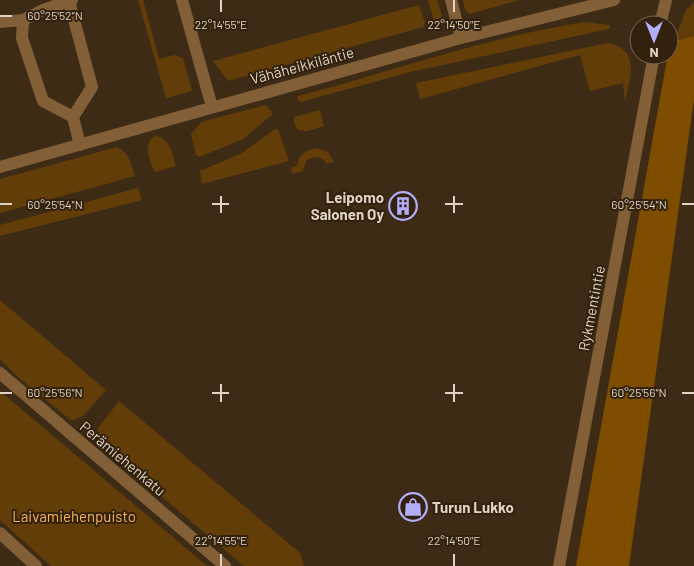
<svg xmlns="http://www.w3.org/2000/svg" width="694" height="566" font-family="Barlow,sans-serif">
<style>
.green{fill:#633d08}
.forest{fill:#7e4d00}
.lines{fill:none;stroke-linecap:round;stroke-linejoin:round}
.service{stroke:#835f37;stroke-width:12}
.minor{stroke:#835f37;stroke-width:12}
.tertiary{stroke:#835f37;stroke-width:12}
.ticks{fill:none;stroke:#dfd3c6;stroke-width:2}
.labels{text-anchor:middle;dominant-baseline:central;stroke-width:4;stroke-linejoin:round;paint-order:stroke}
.street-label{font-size:15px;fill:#dfd3c6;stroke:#32210c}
.poi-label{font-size:15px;font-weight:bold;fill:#dfd3c6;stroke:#32210c;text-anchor:end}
.park-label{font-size:15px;fill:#fbb25d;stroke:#32210c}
.ticks-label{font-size:12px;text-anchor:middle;fill:#dfd3c6;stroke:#32210c;stroke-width:4;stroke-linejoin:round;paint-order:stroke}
</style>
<rect width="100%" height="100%" fill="#3d2b16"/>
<path class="green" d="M138,0H143L159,59L174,55L183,58L192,91L166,98Z
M428,0H437L442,16L435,24Z
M463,0H519L470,14L465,10Z
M694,2V36L674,41L686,10Z
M419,5L425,23L423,27L228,81L213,61Z
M585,22L610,25L609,29L410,72L301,102L297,100L298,96C393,71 487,37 585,22Z
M608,43C641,50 630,77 625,102L623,83L590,91L580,55L420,99L416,83Z
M266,105L273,114L243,139L200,157L196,155L191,134L201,122Z
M320,110L324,126L307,131L298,130L294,123V117Z
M275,129H278L289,161L202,184L200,171L242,153Z
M156,135C171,141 172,152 176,166L155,172C149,161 142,143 156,135Z
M117,147C129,152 131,164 135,176L0,213V179Z
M315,148L328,152L334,162L327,164C322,156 313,155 306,161L303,171L292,174L291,168L297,166C298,155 305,151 315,148Z
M138,188L142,200L0,236V225Z
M0,300L106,390L83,416L72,421L19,378L0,359Z
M0,391L207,566H51L0,520Z
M119,401L300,553L304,566H244L99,444L98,428Z"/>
<path class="forest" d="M694,36V99L629,566H576L667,59L674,41Z"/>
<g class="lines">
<path class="service" d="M72,0L43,10L23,20L22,38L43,101L73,117
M182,0L212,107
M451,0L461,38
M69,1L92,87L73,117L80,145
M0,22L23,20"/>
<path class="minor" d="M660,25L666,0
M0,533L36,566
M559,566L654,55"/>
<path class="tertiary" d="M0,167L461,38L614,0
M0,373L225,566"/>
</g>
<path class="ticks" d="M221,0V12M454,0V12M0,16H12M221,196V213M454,196V213M0,204H12M212,204H229M445,204H463M682,204H694M221,384V402M454,384V402M0,393H12M212,393H229M445,393H463M682,393H694M221,554V566M454,554V566"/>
<defs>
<symbol id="building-ring" viewBox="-11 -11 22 22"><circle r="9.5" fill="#32210c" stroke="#b3adf9" stroke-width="1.5"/><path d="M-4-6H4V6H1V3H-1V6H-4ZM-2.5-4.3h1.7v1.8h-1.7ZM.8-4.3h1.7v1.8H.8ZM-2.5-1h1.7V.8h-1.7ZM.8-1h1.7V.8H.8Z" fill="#b3adf9"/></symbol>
<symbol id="shop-ring" viewBox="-11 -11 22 22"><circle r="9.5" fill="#32210c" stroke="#b3adf9" stroke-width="1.5"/><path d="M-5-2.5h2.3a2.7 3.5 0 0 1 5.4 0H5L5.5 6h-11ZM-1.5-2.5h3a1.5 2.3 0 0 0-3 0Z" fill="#b3adf9"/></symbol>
</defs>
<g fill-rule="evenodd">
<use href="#building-ring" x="387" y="190" width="32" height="32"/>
<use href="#shop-ring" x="397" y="491" width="32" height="32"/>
</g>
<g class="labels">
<g class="street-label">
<text transform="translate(302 65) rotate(-15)">Vähäheikkiläntie</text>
<text transform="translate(591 308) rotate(-79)">Rykmentintie</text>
<text transform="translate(123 458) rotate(40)">Perämiehenkatu</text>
</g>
<g class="poi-label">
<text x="384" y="197">Leipomo<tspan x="384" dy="17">Salonen Oy</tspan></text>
<text x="432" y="507" text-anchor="start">Turun Lukko</text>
</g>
<g class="park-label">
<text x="74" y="516">Laivamiehenpuisto</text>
</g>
</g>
<g class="ticks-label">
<text x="55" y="20">60°25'52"N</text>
<text x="221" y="29">22°14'55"E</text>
<text x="454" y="29">22°14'50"E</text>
<text x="639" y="209">60°25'54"N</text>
<text x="55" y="209">60°25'54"N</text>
<text x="639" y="397">60°25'56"N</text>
<text x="55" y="397">60°25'56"N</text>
<text x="221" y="545">22°14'55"E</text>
<text x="454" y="545">22°14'50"E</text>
</g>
<g transform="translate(654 40) rotate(180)"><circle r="24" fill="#32210c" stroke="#776856"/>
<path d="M0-4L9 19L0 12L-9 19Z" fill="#b3adf9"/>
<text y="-8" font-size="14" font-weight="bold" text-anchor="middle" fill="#dfd3c6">N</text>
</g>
</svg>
